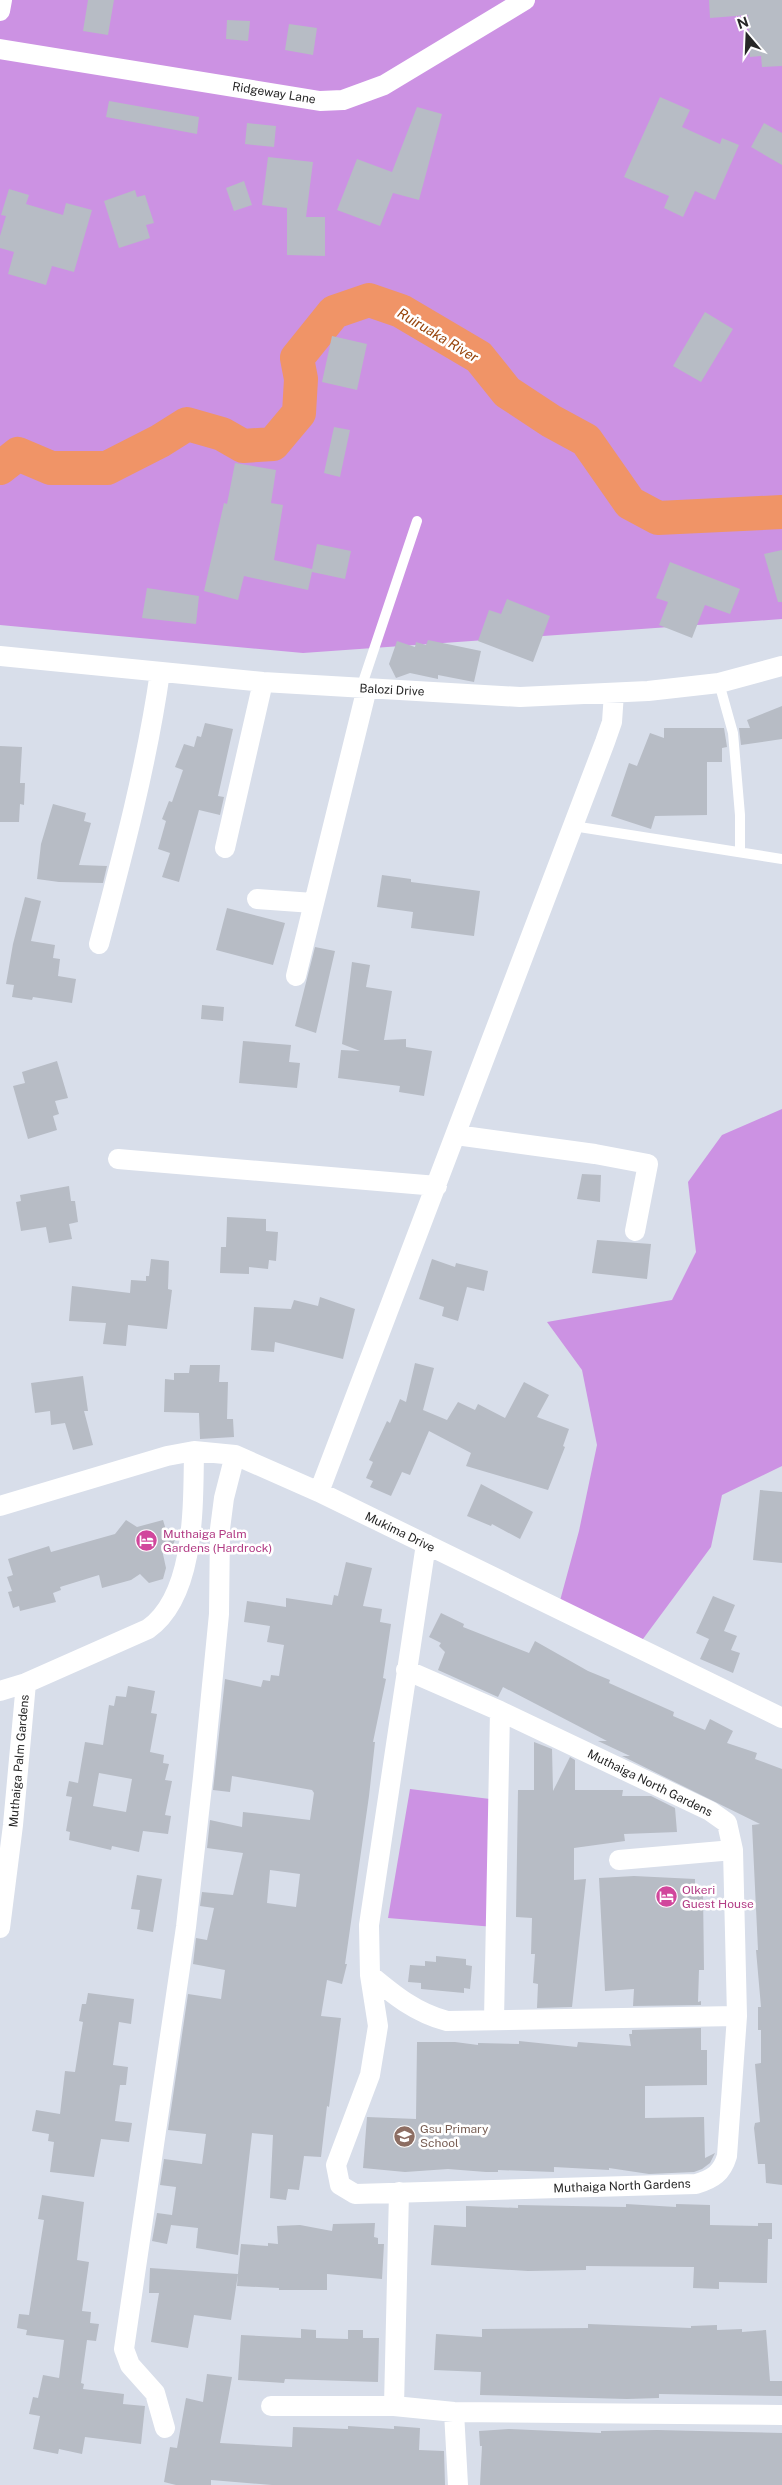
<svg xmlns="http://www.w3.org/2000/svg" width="782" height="2485" font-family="'Public Sans',sans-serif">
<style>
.green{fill:#cc92e3}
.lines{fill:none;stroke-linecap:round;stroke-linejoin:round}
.river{stroke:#f09467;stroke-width:34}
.building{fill:#b7bcc5;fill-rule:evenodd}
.service{stroke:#fff;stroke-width:10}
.minor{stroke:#fff;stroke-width:20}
.labels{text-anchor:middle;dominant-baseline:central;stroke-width:5;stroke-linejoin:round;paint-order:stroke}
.street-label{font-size:12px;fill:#272727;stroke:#fff}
.hotel-label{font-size:12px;fill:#b23c85;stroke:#fff;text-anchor:start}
.education-label{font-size:12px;fill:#785e54;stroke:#fff;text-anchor:start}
.water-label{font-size:14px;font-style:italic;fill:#97440b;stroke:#fff}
</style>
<rect width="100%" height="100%" fill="#d8deea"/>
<path class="green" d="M0,0H782V619L303,653L0,625Z
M782,1109V1466L722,1495L711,1547L640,1643L558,1608L579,1531L597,1445L582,1370L547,1322L672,1300L696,1252L688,1182L722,1135Z
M410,1789L498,1800L494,1927L388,1918Z"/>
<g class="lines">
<path class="river" d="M0,468L18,454L51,468H107L160,441L187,424L222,434L243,446L273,444L299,413L301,379L297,358L334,312L369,300L401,311L479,357L507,392L551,421L586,440L630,503L658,518L782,512"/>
</g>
<path class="building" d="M88,0H114L108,35L83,31Z
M709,0H782V66L762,67L761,56L750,57L748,15L710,18Z
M227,20L250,21L248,41L226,39Z
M289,24L317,28L313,55L285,50Z
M660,97L690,110L682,127L720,144L722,138L739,145L715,200L695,191L683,217L664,208L669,196L624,177Z
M109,101L199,117L197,134L106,117Z
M417,107L442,114L419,200L393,193L380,226L337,210L357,159L392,172Z
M247,123L276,126L274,147L245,144Z
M764,123L782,133V165L751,147Z
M268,157L313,162L306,217H325V256L287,255V208L262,205Z
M244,181L252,205L234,211L226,188Z
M9,189L29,195L26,204L63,215L66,203L92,210L74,272L52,266L46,285L8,274L14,252L0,248V236L6,216L1,215Z
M135,190L137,197L145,195L154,223L146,225L150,238L119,248L104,201Z
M705,312L733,329L701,382L673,366Z
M332,336L367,344L357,390L322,382Z
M334,427L350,430L340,477L324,473Z
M235,463L276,470L271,503L283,505L274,560L312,569L317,544L351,551L345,579L312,572L308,590L244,576L238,600L204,591L224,503L227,504Z
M782,550V602H778L764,554Z
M670,562L740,589L730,614L705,605L692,638L659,625L668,602L656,598Z
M147,588L199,596L196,624L142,618Z
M507,599L550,616L533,662L478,641L489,610L501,614Z
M428,640L481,651L474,682L438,675V679L410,673L396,678L389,664L397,641L415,647L416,642L426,645Z
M782,706V739L741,745L739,728H750L747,720Z
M205,723L233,729L218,796L224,797L220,815L199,810L179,882L162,877L170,853L158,849L166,821L162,819L169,801L172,802L183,770L175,767L184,744L194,747L197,736L201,737Z
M664,728H724L727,747L722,748V762H707V815L655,816L651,829L611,816L629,763L637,766L650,733L664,738Z
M0,746L22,747L20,783H25L24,805L20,804L19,822H0Z
M53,804L86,813L84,821L91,823L79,865L107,866L103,883L59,882L37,879L41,844Z
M382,875L411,879V882L480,891L474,936L411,928L413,912L377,907Z
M25,897L41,901L31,941L55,945L53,958L60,959L58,976L76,979L72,1003L33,997L32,1000L12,997L14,985L6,984L13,944Z
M227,908L285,923L273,965L216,950Z
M315,947L335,951L316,1033L295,1026Z
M352,962L370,965L366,987L392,991L384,1040L406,1039V1047L432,1051L424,1096L399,1092L400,1086L338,1078L341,1050L360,1051L342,1044Z
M202,1005L224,1007L223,1021L201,1019Z
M243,1041L291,1045L289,1062L300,1063L297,1088L239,1083Z
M57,1061L68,1098L55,1101L59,1114L53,1116L57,1130L28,1139L13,1086L25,1083L22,1072Z
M582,1174L601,1175L600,1202L577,1199Z
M69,1186L71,1201H75L78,1222L69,1224L72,1239L49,1243L46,1227L21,1231L16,1202L21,1201L20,1195Z
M227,1217L266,1219V1231L278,1232L276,1261L269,1260L268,1269L249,1267V1274L220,1273L221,1247H226Z
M597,1240L651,1244L647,1279L592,1273Z
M151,1259L169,1261L168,1289L172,1290L167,1329L128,1325L126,1346L103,1344L106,1323L69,1321L72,1286L130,1293L131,1280L146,1281V1276H149Z
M432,1259L455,1267L456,1263L488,1271L484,1291L467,1287L458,1321L442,1316L444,1307L419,1299Z
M320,1297L355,1309L343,1359L275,1342L274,1352L251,1350L254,1307L291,1309L294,1300L318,1306Z
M415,1363L434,1368L423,1410L447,1420L458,1402L475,1410L478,1404L505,1418L524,1382L549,1395L537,1417L569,1429L563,1446L565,1447L548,1490L466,1466L471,1453L429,1431L410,1475L402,1472L391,1496L370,1487L373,1481L366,1478L373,1462L369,1460L387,1421L390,1423L400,1399L406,1402Z
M190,1365H220L219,1382H228L227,1419H233L234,1437L200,1439L199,1413L164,1412L165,1379L174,1380V1373H189Z
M83,1376L88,1411H84L93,1445L73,1450L65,1423L51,1425L50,1411L35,1413L31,1383Z
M481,1484L533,1512L520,1539L492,1524L491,1526L467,1516Z
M760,1490L782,1492V1563L753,1560Z
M126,1520L137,1527L163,1520L166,1530L176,1534L173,1547L161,1545L166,1568L163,1579L149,1583L140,1574L131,1580L102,1588L99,1575L60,1587L61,1590L53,1593L56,1602L20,1611L19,1606L13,1608L8,1592L12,1591L7,1577L13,1575L8,1559L49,1546L51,1552L115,1534Z
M346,1562L372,1568L363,1606L382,1609L380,1622L391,1624L383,1678L386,1679L373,1742H375L369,1796L345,1964H347L342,1984L327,1980L321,2016L341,2018L329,2107L327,2106L321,2157L304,2156L299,2190L288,2189L286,2200L270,2198L273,2135L252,2133L238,2255L196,2248L198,2228L171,2225L167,2244L152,2241L157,2213L172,2215L176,2187L160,2185L164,2159L202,2164L206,2134L168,2130L188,1994L221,1999L225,1970L193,1964L196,1938L207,1940L214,1908L200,1906L202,1892L233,1895L243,1853L207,1848L210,1820L242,1827L243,1812L310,1820L314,1793L312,1790L232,1776L230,1792L213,1790L225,1679L261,1687L263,1680L270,1681L271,1675L279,1676L284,1645L267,1642L270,1626L244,1622L247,1601L286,1607V1598L332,1605L334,1595L338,1596ZM270,1870L300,1874L296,1907L267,1903Z
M713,1596L735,1605L724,1631L737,1636L731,1650L740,1653L733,1673L700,1659L709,1639L696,1633Z
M441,1613L464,1624L463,1627L529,1653L535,1641L588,1671L610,1680L609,1683L674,1712L673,1716L705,1730L710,1719L733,1731L727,1743L757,1753L755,1759L782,1769V2185L766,2183L765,2164H758L754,2128L755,2123L760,2122L755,2064L761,2063V2030H758V2007H761L756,1950H758L752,1825L760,1824L622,1756H630L598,1741H607L503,1687L498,1697L438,1670L445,1652L439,1646L441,1643L429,1637Z
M128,1686L155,1691L151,1713L157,1714L150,1752L164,1755L163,1763L169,1764L165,1780L172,1781L165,1815L171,1816L168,1834L143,1831L139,1852L112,1846L111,1850L69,1840L70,1832L66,1831L72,1797L66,1796L69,1781L78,1783L85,1742L103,1745L109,1705L114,1706L116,1696L126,1697ZM99,1773L132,1779L126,1812L93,1806Z
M534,1742L552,1749L553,1791L570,1757L575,1760V1790H623L622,1796H651L675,1808L677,1832L624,1834L625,1841L574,1848V1880L586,1879L572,2007L537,2008L538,1984L533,1983L535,1954H531L532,1918L516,1917L518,1790H534Z
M137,1875L162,1879L153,1932L137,1929L140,1910L131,1909Z
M634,1876L695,1879V1892L703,1891L704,1970H699L698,2002L701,2001V2005L633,2006L634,1989L605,1991L599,1878Z
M436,1956L466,1959V1965L472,1966L470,1989L464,1988V1993L421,1989V1983L408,1982L410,1965L425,1966V1961L436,1962Z
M88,1993L134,1999L131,2024L119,2022L113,2065L128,2067L126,2085H120L115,2121L132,2123L129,2142L101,2139L94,2177L50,2172L54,2142L48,2141L49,2134L32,2131L36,2110L60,2114L65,2071L75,2072L83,2022L79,2021L82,2004H86Z
M701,2028V2050H707V2085L645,2086V2118L704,2117L705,2158L715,2153L710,2163L702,2169L694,2172L649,2174L609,2168V2170L554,2167V2172L498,2170V2172H486L448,2169L405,2172L363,2168L367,2117L416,2119L417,2042H455L478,2045V2043L519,2044V2041L577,2047L578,2042L631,2046L629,2034H632V2030Z
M42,2195L84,2202L77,2260L89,2262L82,2311L91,2312L90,2323L99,2324L96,2341L87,2340L81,2383L84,2384L83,2389L124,2394L123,2404L145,2406L141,2444L85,2437L82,2454L59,2449L58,2454L33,2449L40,2416L29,2414L33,2397L38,2398L43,2375L59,2378L64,2340L26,2335L27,2330L17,2328L19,2314L29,2315L44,2220L38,2219Z
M626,2204L676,2207V2204L710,2205V2225L758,2226V2223H772V2239H768L767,2283L719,2282V2289L693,2288L694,2267L586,2266V2270L528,2271L431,2265L434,2225L466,2227V2206L518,2208V2205L626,2207Z
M375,2223L374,2237L378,2238V2244H384L382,2279L327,2274V2290H279V2288L237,2286L238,2274L231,2320L194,2315L188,2348L151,2342L159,2293H149L150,2268L238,2274L241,2244L268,2246V2243L278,2244L277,2226L300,2225L332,2231L333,2224Z
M588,2324L691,2328V2326L717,2325V2330L742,2329V2332L766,2330L770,2381H782V2396L659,2394V2398L627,2399L480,2395L481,2372L434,2370L436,2334L482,2337V2329L588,2328Z
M301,2329L316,2330V2338L348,2339V2330H363V2338H379L378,2382L285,2379L284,2383L238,2380L241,2335L301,2338Z
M207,2374L232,2377L220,2443L292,2447L293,2427L348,2429V2426L394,2429V2426L420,2428L419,2450L444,2451L445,2485H272L211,2480V2485H176L164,2482L170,2447L177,2448L186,2398L203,2402Z
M509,2429L601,2433V2431L657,2430L782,2433V2485H480L482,2446H480L479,2431Z"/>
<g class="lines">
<path class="service" d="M719,683L733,733L740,815V852
M361,688L417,521
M573,826L782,859"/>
<path class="minor" d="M0,11L2,0
M0,49L320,101L343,100L384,85L525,0
M0,656L263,682L520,697L648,691L719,683L782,666
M225,848L263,682
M257,899L313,903
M99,944C123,854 147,764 160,672
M296,976L367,688
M456,1135L595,1154L648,1164L635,1231
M118,1159L437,1186
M319,1492L605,742L612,722L614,693
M0,1506L167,1456L194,1451L235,1455L319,1492L782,1718
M406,1670L500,1711L710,1811L727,1823L733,1850L737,2016L727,2156C722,2173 713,2179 696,2184L355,2194L340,2185L336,2165L370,2075L378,2026L370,1975L369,1925L426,1544
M0,1691L26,1683L148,1629C196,1595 193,1504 194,1451
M619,1860L733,1850
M0,1928L13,1825L26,1683
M370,1975C394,1995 416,2013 447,2021L737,2016
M494,2020L500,1711
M271,2406H394L454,2412L782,2415
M394,2406L399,2192
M454,2412L458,2485
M165,2428L155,2393L130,2365L124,2349L186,1927L203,1777L219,1614L220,1529L224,1498L235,1455"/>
</g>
<defs>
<symbol id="hotel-disc" viewBox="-11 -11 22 22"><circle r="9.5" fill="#d1479c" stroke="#fff"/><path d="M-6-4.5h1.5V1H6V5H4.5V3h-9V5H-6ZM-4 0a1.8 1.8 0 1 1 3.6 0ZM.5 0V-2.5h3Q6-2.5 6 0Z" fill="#fff"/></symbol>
<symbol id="school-disc" viewBox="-11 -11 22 22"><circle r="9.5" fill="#8d6e63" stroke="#fff"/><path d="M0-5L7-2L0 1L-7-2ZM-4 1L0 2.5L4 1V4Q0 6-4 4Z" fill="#fff"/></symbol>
</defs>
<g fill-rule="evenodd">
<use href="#hotel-disc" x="134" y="1528" width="25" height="25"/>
<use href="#hotel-disc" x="654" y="1884" width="25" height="25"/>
<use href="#school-disc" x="392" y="2124" width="25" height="25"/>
</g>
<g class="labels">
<g class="street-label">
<text transform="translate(274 93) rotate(9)">Ridgeway Lane</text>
<text transform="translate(392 690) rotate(3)">Balozi Drive</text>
<text transform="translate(400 1532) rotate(26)">Mukima Drive</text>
<text transform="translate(19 1761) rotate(-85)">Muthaiga Palm Gardens</text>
<text transform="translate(650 1783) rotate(26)">Muthaiga North Gardens</text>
<text transform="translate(622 2186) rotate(-2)">Muthaiga North Gardens</text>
</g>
<g class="hotel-label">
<text x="163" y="1534">Muthaiga Palm<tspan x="163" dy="14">Gardens (Hardrock)</tspan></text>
<text x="682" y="1890">Olkeri<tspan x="682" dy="14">Guest House</tspan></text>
</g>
<g class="education-label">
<text x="420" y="2129">Gsu Primary<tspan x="420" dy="14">School</tspan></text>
</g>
<g class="water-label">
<text transform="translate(438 335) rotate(31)">Ruiruaka River</text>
</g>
</g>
<g transform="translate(747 35) rotate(341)" stroke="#ffffff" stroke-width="4" paint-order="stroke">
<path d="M0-4L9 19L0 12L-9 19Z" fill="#272727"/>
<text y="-8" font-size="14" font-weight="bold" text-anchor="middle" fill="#272727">N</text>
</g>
</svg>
